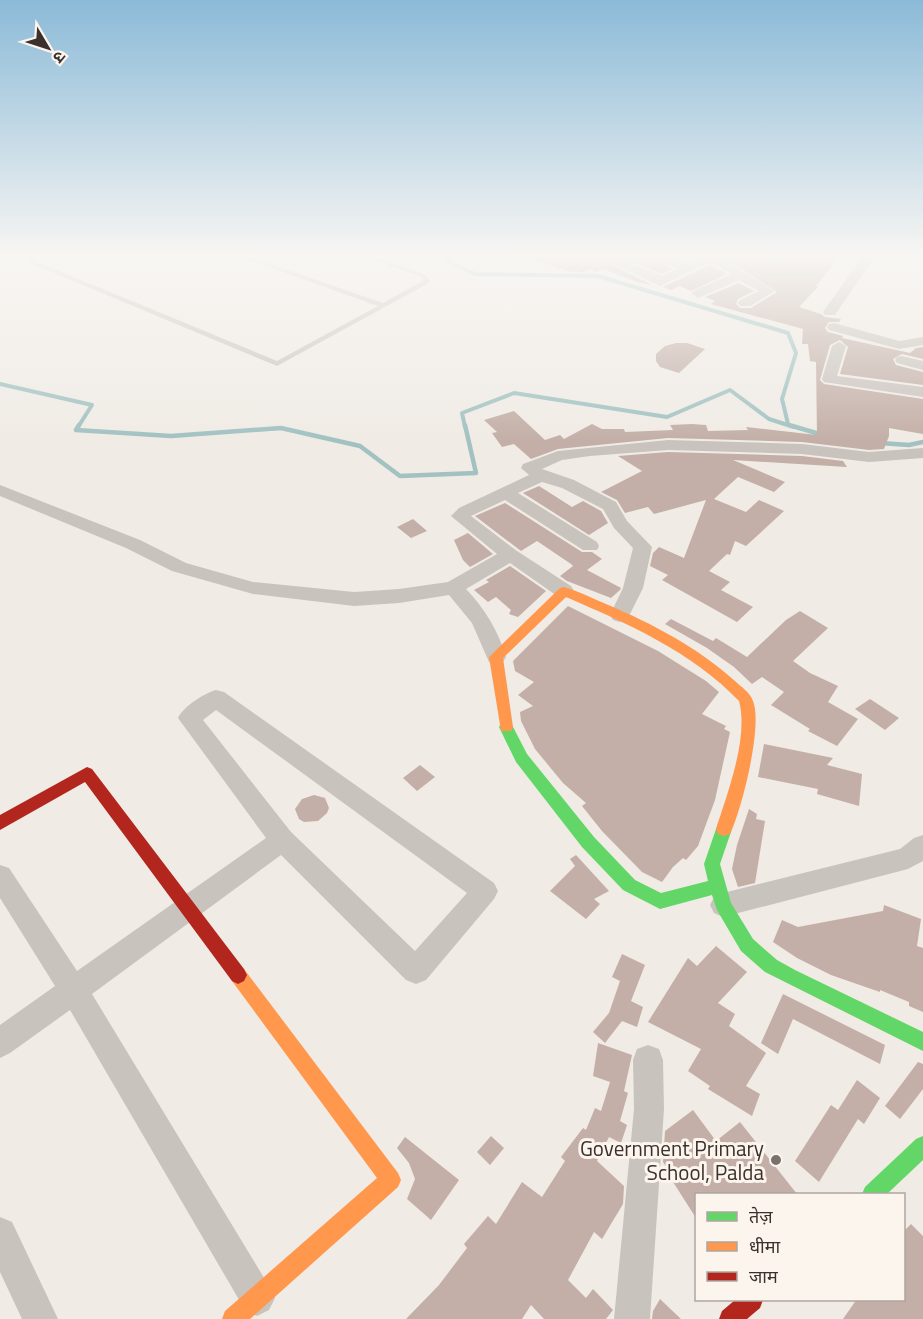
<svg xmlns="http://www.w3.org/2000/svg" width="923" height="1319" font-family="'Titillium Web','Noto Sans Devanagari',sans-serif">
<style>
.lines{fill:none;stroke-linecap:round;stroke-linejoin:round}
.stream-far1{stroke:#a1c2c1;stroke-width:4}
.stream{stroke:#a1c2c1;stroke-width:4.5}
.building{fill:#c3afa7}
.lane{fill:#c9c3be;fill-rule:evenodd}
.street{fill:#c9c3be;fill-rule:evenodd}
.fast{fill:#63d668;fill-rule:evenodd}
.slow{fill:#ff974d;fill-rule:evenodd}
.jam{fill:#b3261e;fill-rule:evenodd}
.poi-dot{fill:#7a716c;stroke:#fbf5ee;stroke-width:2}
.labels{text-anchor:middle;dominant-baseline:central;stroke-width:6;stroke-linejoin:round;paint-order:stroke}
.near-poi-label{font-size:21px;fill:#3b302b;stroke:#fbf5ee;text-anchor:end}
</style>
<rect width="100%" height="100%" fill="#f0ebe5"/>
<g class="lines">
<path class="stream-far1" d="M448,256L447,261L475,274L598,276L788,333L796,353L782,399L788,424
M0,384L92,405L78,427
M465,427L462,413L514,393L667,417L730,390L769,419L794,427"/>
<path class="stream" d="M79,425L76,430L171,436L281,428L360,446L400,476L476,473L465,425
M789,425L823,435
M880,443L909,445L923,442"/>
</g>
<path class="building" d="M527,256H595L652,285L637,282L603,269L597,272L589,269L582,273L576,271L572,272L527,258Z
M619,256H645L672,269L662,274Z
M722,256H771L772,261L777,263L787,256H840L816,286L818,287L815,290L799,307L821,314L825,317L841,319L839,322H829L825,328L828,332L843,336L842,338L910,353L916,348L923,347V359L902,354L893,359L896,365L923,372V385L840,374L848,347L840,340L830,345L820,380L824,384L923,399V434L889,428V436L884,449L869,450L802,442L668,438L558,449L531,459L514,444L502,447L492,433L497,432L484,420L514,411L545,440L560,435L564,439L592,424L602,429H624L625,432L673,430L670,425L692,424L706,425L708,431L748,430L746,427L817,435L816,362L810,361L808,344H802L803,329L711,304L715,301L705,297L739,283L754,291L738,299L736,304L740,308H751L777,292Z
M710,265L727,274L691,291L680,286L671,290L663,287Z
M676,343H687L705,349L679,373L660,367L656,361V354L665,346Z
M668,452L802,456L843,461L847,467L733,460L785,482L774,492L738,477L714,499L746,512L759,500L784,511L746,546L735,541L730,555L727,554L709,571L730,582L721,590L753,607L737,622L662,580L668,575L650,566L653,553L659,547L684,558L706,500L654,514L648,507L625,513L617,500L601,492L642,471L618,456Z
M539,486L572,507L583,501L601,511L608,523L589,535L523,493Z
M505,503L582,552H592L602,559L587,570L621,588L620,590L611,598L567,581L560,576L573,566L571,564L537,541L521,551L475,516Z
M413,519L427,531L411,538L397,527Z
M468,533L493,554L470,567L463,560L454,540Z
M510,566L546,591L518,617L509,614L511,610L496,597L488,602L474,590L489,582L486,580Z
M568,606L658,651L706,681L719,692L702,714L726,726L724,729L730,732L715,800L698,846L686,860L683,858L673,867L662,882L642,872L602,831L582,806L586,803L563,783L535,749L521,721L520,712L533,706L518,695L534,682L515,671L513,661Z
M800,611L828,628L793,661L810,673L838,686L828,702L858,719L837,746L808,731L810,729L771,705L784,692L762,677L752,684L734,667L707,648L665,624L671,619L713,641L716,638L747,657L786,620Z
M870,699L899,718L885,730L855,709Z
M764,744L833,758L827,765L862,774L859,806L817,794L818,789L758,777Z
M420,765L435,777L417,791L403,778Z
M314,795L325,798L329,808L327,813L318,821L304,822L299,819L295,809L302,799Z
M749,809L757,814L756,819L765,821L755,883L738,887L732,869L737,845Z
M576,855L609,891L594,899L600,904L586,919L550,891L575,866L570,859Z
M884,905L921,919L917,946L923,948V1012L909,1006V1002L880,990V992L831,975L797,958L773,942L782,920L798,927L883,911Z
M716,946L747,972L718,1003L735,1014L729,1026L766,1053L746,1086L760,1094L752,1116L708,1089L710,1086L688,1071L701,1049L648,1022L688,958L697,966Z
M622,954L645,965L631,1001L643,1007L637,1027L622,1021L605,1043L593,1032L609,1013L620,981L612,977Z
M783,994L885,1045L880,1064L793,1019L778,1054L761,1043Z
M598,1043L632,1055L624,1091L628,1093L620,1121L627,1125L621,1143L609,1137L597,1161L624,1186L623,1204L602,1239L594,1232L568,1280L586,1298L593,1289L613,1310L606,1319H544L531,1305L522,1319H406L439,1285L467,1248L464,1244L488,1216L496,1224L522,1182L542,1197L565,1161L561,1157L583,1128L586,1130L595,1108L601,1111L610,1082L593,1076Z
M918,1062L923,1064V1089L900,1119L885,1106Z
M857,1080L880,1098L864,1124L858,1119L819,1182L795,1161L831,1105L838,1110Z
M693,1110L716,1141L740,1122L797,1194H696V1218L668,1174L670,1173L663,1162L665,1131Z
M491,1136L504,1148L490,1165L477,1152Z
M405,1137L459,1180L431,1220L407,1199L415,1179L409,1163L397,1148Z
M911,1224L923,1236V1319H843L857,1299H903V1232Z
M660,1299L681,1319H652L653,1311Z"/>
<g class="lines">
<path class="lane" d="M27,256H33L35,261L277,361L378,306L238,256H247L383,303L424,280L420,276L362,256H371L424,274L430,280L427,284L277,366L30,263Z"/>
<path class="street" d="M597,256H613L662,276L677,269L647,256H664L687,264L702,256H718L775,291L750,306H740L738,303L740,300L759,291L739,280L698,298L692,294L693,291L732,274L710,262L660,286Z
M773,256H785L778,261L774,260Z
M863,256H875L835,315H825L823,312Z
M834,323L899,341L923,337V345L899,349L829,330L827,327L829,324Z
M839,342L846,346L837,376L923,387V397L824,382L822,379L832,346Z
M902,356L923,361V370L897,363L895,360L897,357Z
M668,440L802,444L869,452L923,448V458L869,462L802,454L668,450L590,456L562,460L542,469L574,480L616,502L627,521L652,547L643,588L627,620L620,622L613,620L610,615L623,588L633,548L614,528L603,509L562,488L542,482L518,493L597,542L599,546L597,550H583L505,500L471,516L517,551L571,586L574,591L571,596L564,598L557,596L510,563L466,589C485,609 498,630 506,657L503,662L496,665L489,662L472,623L449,595L399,603L354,606L253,594L172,571L126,548L0,496V485L140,540L186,563L253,582L354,592L399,589L448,582L497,554L451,516L459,508L529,475L521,468L523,464L558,451Z
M216,690L224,692L494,883L498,891L494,899L426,980L416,984L406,980L281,855L92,994L269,1286L275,1298L269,1310L257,1316L245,1310L70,1010L10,1053L0,1058V1025L55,986L0,898V865L9,868L77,971L266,838L178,718C184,706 203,694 216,690ZM216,710L467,893L415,951L291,832L203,720Z
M923,835V861L908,869L723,917L714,913L710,905L714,897L723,893L900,849L914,838Z
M648,1045L659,1049L663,1060L664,1109L650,1319H614L634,1109L633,1060L637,1049Z
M0,1217L12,1222L58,1319H22L0,1272Z"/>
<path class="fast" d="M506,721L511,723L527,754L594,837L635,880L661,893L708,881L704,864L716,829L718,824L724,822L730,824L732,829L720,864L731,903L753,939L777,960L795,970L923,1032V1051L765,972L741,951L717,910L712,895L660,909L623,890L582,847L516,762L499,727L501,723Z
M923,1136V1160L887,1194H862L865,1187L916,1139Z"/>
<path class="slow" d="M564,587C578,591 592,598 606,604C653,624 697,647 735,681C741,687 750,692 753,701C763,725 742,809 730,834L724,836L718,834L716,829C727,794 749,738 739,701C691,651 628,624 566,597L503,658L513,727L511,731H501L489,657L560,588Z
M238,966L244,969L398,1173L401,1180L398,1187L250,1319H222L225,1311L377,1178L232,981L229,975L232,969Z"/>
<path class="jam" d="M87,767L92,769L244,969L247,975L244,981L238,984L232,981L85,782L0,830V815Z
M735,1300H763L760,1308L747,1319H719L722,1311Z"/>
</g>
<linearGradient id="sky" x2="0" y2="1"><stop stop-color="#8bbad8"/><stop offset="0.58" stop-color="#f8f6f3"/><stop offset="1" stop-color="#f8f6f3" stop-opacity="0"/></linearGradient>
<rect width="923" height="441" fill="url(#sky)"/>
<circle class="poi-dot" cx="776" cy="1160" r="6"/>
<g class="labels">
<g class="near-poi-label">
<text x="764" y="1148">Government Primary<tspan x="764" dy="24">School, Palda</tspan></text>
</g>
</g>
<rect x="695" y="1193" width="210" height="108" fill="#fbf5ee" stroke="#aea6a0" stroke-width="1.5"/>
<rect x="707" y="1212" width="30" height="9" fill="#63d668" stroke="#aea6a0" stroke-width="1.5"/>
<text x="749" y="1223" font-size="18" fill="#3b302b">तेज़</text>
<rect x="707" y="1242" width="30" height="9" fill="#ff974d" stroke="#aea6a0" stroke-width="1.5"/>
<text x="749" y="1253" font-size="18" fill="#3b302b">धीमा</text>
<rect x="707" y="1272" width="30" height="9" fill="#b3261e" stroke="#aea6a0" stroke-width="1.5"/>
<text x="749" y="1283" font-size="18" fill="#3b302b">जाम</text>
<g transform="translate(48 48) rotate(129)" stroke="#fbf5ee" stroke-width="4.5" paint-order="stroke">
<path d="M0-4.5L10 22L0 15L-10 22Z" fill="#3b302b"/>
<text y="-9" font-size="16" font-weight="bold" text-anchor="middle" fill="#3b302b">उ</text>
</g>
</svg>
